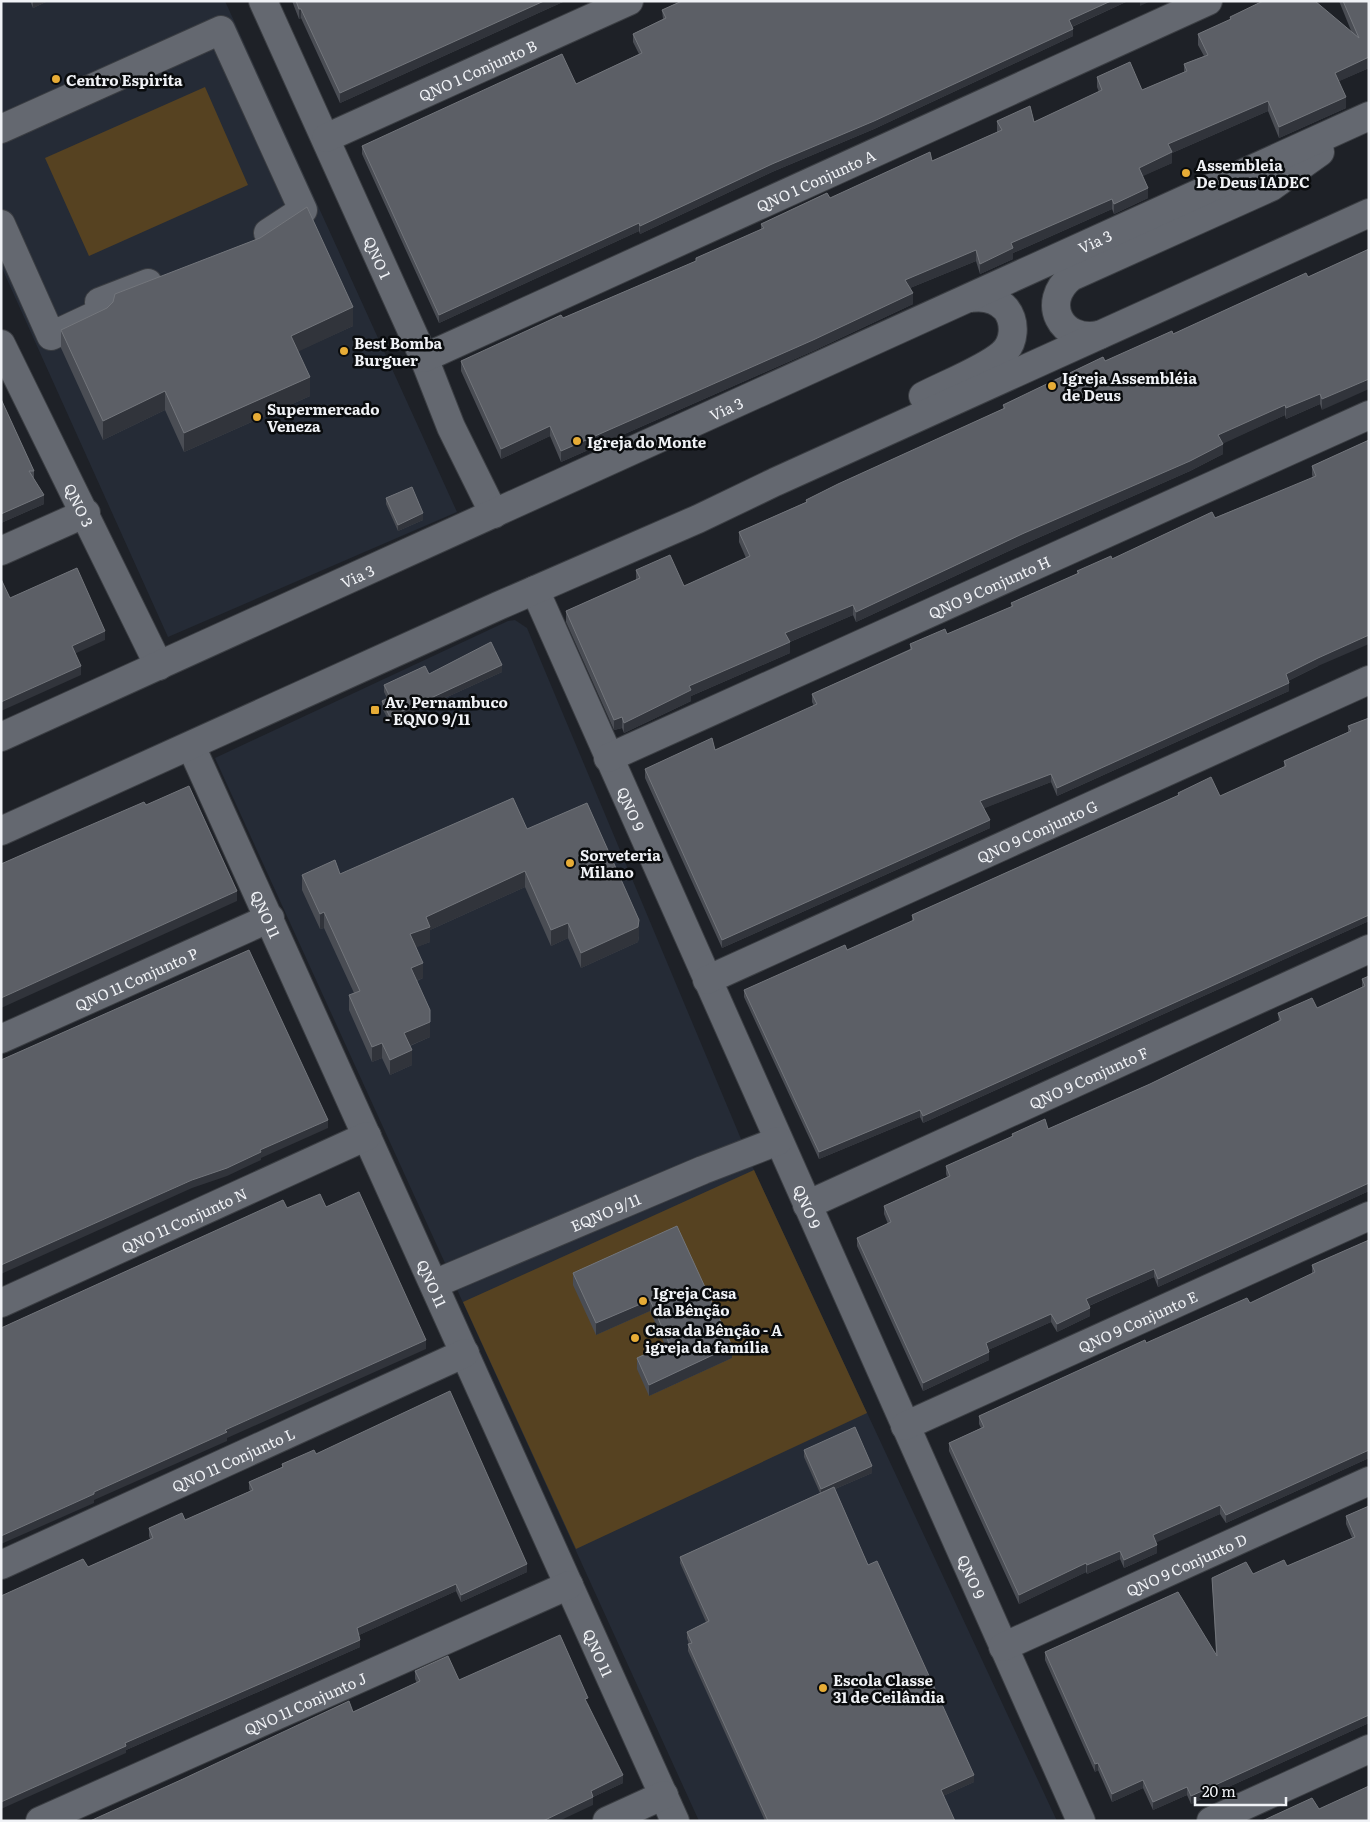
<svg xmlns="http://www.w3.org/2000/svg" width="1370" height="1822" font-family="Literata,serif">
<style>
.built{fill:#252b36}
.green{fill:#564221}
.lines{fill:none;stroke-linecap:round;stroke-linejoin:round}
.street-casing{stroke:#3b3e43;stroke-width:30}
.secondary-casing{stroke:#3b3e43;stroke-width:30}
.street{stroke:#646870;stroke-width:28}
.secondary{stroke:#646870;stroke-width:28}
.wall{fill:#4a4d54}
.shaded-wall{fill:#31343b}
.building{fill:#5c5f66;stroke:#73767c}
.poi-dot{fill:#e7ac36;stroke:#090b0d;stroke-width:2}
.labels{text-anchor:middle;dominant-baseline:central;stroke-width:5;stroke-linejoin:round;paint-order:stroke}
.street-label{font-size:15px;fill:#f0f2f6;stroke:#090b0d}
.poi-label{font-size:15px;font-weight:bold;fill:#f0f2f6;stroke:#090b0d;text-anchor:start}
</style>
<rect width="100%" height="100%" fill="#1e2127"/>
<path class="built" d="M1,1H225L457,512L168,637L1,266Z
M515,620L527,628L754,1170L1057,1821H699L215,758L508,621Z"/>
<path class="green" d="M205,87L248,185L89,256L45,158Z
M754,1170L867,1413L576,1549L463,1302Z"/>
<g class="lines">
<defs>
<g id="street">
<path id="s1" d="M263,1L424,358L451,427L494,514"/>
<path d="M1,129L221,30L303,210L268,233"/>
<path id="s2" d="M326,138L629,1"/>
<path d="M1,224L51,336L100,313L99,302L148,283"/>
<path id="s3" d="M1,344L159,666"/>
<path id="s4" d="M424,358L1208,1"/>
<path d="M1,551L86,513"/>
<path id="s5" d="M535,590L1081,1821"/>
<path id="s6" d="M191,746L675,1821"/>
<path id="s7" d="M608,758L1369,415"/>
<path id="s8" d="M707,980L1369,680"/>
<path id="s9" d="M1,1039L270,918"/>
<path id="s10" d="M807,1205L1369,949"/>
<path id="s11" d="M434,1284L703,1170L778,1141"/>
<path id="s12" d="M1,1303L367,1136"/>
<path id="s13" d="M905,1426L1369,1216"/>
<path id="s14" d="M1,1565L465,1353"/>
<path id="s15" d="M1003,1647L1369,1481"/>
<path id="s16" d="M40,1821L569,1585"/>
<path d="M607,1821L664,1795"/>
<path d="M1211,1821L1369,1749"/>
</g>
<g id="secondary">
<path d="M1099,335C1061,343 1040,302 1071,277L1271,187L1320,152"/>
<path d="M923,396C944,385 985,369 1002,354C1015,343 1016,322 1006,309C996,298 984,296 971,298"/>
<path id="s17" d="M1,737L1369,116"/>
<path d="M1,831L498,606L698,519L775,482L1369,213"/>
</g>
</defs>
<use href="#street" class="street-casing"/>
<use href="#secondary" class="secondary-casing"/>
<use href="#street" class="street"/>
<use href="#secondary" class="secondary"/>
</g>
<path class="wall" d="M30,1H48L33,8Z
M292,1H565L340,103L301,18L299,19Z
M682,1H1128L1072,27L1073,36L874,129L772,172L640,234L639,231L439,323L362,154V146L576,84L639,54L633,42V34L663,19L662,10Z
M1339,1H1369V68L1339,81L1346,108L1279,138L1268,111L1172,153V163L1142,176L1148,198L1114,214L1112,209L1013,253V259L980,274L976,261L910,288L913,304L813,351L561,462L550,436L501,459L461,371V361L563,318L696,261V258L761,230V224L932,161L997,132V121L1034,122L1099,92L1097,87V77L1142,90L1184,72V64L1204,56L1198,45V34L1230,20V17L1352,33Z
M1369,249L1322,410L1320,404L1286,419L1285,415L1223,443V454L1190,471L1022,545L856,622L853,615L790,642V653L691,696V701L624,733L622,728L614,730L566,622V611L636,580V570L684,586L746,558L739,542V532L806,502V500L1003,409V405L1105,361L1173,334L1308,277Z
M353,326L298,351L310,396L184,452L165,410L103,440L61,348V330Z
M1,399L34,471V479L44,504L1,523Z
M1369,440L1318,666L1288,681L1289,691L1057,796L1051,782L984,808L990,828L722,948L645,778V769L715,750L814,706L812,702V694L910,649V644L947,634L1011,607V603L1077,574V571L1112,559L1313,478L1312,475V466Z
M386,498L423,520L398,531L386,504Z
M502,672L390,723L382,708V701L387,698L384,692V685L429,674Z
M1369,718V921L923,1123L920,1117L819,1159L744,997V990L847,950L912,921V915L1178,796V793L1220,796L1284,768V761L1348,732V726Z
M527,829L639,936L638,942L581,968L568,938L551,946L525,887L430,930V942L416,947L423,978L417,981L430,1037L410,1046L412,1065L390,1075L382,1058L372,1062L349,1010V995L354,993L324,928L320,929L302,890V875L340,874Z
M1369,976V1191L1158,1287L1154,1277L1089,1306L1090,1316L1057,1332L1051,1322L988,1350L989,1360L923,1391L857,1246V1238L888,1224L884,1214V1206L947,1177L946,1174V1166L1012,1137V1134L1048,1129L1150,1084L1279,1022L1278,1013L1317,1008L1362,987V979Z
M677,1226L732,1358L649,1396L637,1369V1358L665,1345L650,1311L596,1335L573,1285V1273Z
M1369,1240V1458L1226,1523L1220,1514L1156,1542L1157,1553L1124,1568L1120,1559L1087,1574L1086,1572L1019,1604L949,1451V1443L981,1428L979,1424V1416L1146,1343L1250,1303L1312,1274V1265Z
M804,1450L872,1473L835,1489L868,1565L974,1782L943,1796L955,1821H765L688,1651V1644H689L687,1638V1632L706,1622L680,1563V1557L820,1493L804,1457Z
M316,1454L527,1572L461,1602L456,1591L359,1635L360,1647L126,1750V1753L88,1567L150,1539L149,1536V1528L185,1520L250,1491L249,1489V1482L282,1467V1464Z
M1369,1506V1723L1191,1804L1187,1795L1153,1810L1143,1788L1112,1802L1098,1770L1095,1772L1045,1660V1652L1216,1655L1212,1578L1253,1574L1287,1566L1352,1538L1346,1524V1516Z
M415,1671L459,1680L588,1704L623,1783L593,1797V1805L353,1712L417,1683L415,1679Z"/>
<path class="shaded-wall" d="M33,1H48L33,8Z
M544,1H565L340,103V93Z
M1111,1H1128L1069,28V20Z
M1140,1H1151L1140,6Z
M299,9H301V18L299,19Z
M1073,29V36L874,129L772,172L640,234V226L772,164Z
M1369,57V68L1335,83V73Z
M1346,97V108L1279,138V127Z
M1268,101V111L1172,153V163L1139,178V168L1168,144Z
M1148,188V198L1114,214V204Z
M1112,199V209L1013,253V259L980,274V264L1011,243Z
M639,223V231L439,323V315Z
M976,250V261L905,290V280Z
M913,293V304L813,351L561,462V451Z
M353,307V326L291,355V336Z
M310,377V396L184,452V433Z
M1369,379V389L1322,410V399Z
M165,391V410L103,440V421Z
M1320,394V404L1286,419V408Z
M1285,405V415L1218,446V435Z
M550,426V436L501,459V449Z
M1223,444V454L1190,471L1022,545L856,622V612L1022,534Z
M44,495V504L1,523V514Z
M423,513V520L398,531V525Z
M853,605V615L785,644V633Z
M105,631V640L72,655V646Z
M1369,635V644L1318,666L1286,682V674L1318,658Z
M790,642V653L691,696V701L624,733V723L689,686Z
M502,665V672L390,723V717Z
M81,666V675L1,711V702Z
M1289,683V691L1057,796V788Z
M622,717V728L614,730V720Z
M1051,774V782L980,810V801Z
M990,820V828L722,948V940Z
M525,871V887L430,930V942L410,950V934L426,917Z
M237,891V901L1,1008V998Z
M324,912V928L320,929V914Z
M1369,915V921L923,1123V1116Z
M639,920V936L638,942L581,968V953Z
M568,923V938L551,946V930Z
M423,963V978L411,983V968Z
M430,1022V1037L404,1048V1033Z
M382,1043V1058L372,1062V1047Z
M412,1050V1065L390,1075V1060Z
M920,1110V1117L819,1159V1152Z
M328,1120V1128L261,1158V1160L227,1176L192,1188L1,1274V1265Z
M1369,1183V1191L1158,1287V1279Z
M1154,1269V1277L1086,1307V1299Z
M650,1300V1311L596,1335V1323Z
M1090,1308V1316L1057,1332V1324Z
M1051,1314V1322L986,1351V1343Z
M426,1340V1349L227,1438V1441L94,1500V1503L1,1544V1536L225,1430Z
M732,1346V1358L649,1396V1385Z
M989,1352V1360L923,1391V1383Z
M1369,1450V1458L1226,1523V1515Z
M872,1466V1473L821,1495V1489Z
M1220,1505V1514L1153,1544V1535Z
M1157,1545V1553L1124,1568V1560Z
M1120,1551V1559L1087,1574V1565Z
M1086,1563V1572L1019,1604V1595Z
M527,1564V1572L461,1602V1595Z
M456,1584V1591L357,1636V1628Z
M360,1640V1647L126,1750V1753L1,1809V1802L125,1743Z
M1369,1715V1723L1191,1804V1796Z
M1098,1763V1770L1095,1772V1764Z
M623,1775V1783L593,1797V1805L559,1821H543L591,1791Z
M974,1775V1782L941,1797V1790Z
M1143,1780V1788L1112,1802V1794Z
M1187,1787V1795L1153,1810V1802Z"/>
<path class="building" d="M296,1H544L340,93L301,9H299Z
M682,1H1111L1069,20L1073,29L874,121L772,164L640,226L639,223L439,315L362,146L562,54L576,84L642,53L633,34L666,18L662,10Z
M1263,1H1315L1359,38L1343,1H1369V57L1335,73L1346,97L1279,127L1268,101L1168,144L1172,152L1139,168L1148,188L1114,204L1112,199L1011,243L1013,248L980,264L976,250L905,280L913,293L813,340L561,451L550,426L501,449L461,361L561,315L563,318L696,261V258L764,228L761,224L827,193L830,198L930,152L932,161L1002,130L997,121L1030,106L1034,122L1102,90L1097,77L1130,62L1142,90L1187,71L1184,64L1208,55L1198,34L1231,19L1230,17Z
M307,207L353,307L291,336L310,377L184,433L165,391L103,421L61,330L107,308L113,302L115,294L260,238Z
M1369,249V379L1322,399L1320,394L1286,408L1285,405L1218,435L1223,444L1190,461L1022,534L856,612L853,605L785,633L790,642L689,686L691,690L624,723L622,717L614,720L566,611L640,578L636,570L670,555L684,586L750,556L739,532L807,502L806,500L838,484L1005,408L1003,405L1103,357L1105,361L1172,331L1173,334L1306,273L1308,277Z
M1,399L34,471H29L44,495L1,514Z
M1369,440V635L1318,658L1286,674L1289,683L1057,788L1051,774L980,801L990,820L722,940L645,769L712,738L715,750L817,704L812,694L912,649L910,644L945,629L947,634L1013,606L1011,603L1079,573L1077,571L1111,556L1112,559L1212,512L1215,518L1316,476L1312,466Z
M412,487L423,513L398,525L386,498Z
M77,568L105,631L72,646L81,666L1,702V579L10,598Z
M491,642L502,665L390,717L382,701L390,697L384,685L425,666L429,674Z
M1369,718V915L923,1116L920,1110L819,1152L744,990L845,945L847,950L914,920L912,915L1179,795L1178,793L1211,777L1220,796L1286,766L1284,761L1351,731L1348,726Z
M189,786L237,891L1,998V864L42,846L144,802L146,805Z
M513,798L527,829L587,803L639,920L638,927L581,953L568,923L551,930L525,871L426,917L430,927L410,934L423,963L411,968L430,1010V1022L404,1033L412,1050L390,1060L382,1043L372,1047L349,995L360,991L324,912L320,914L302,875L335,860L340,874Z
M249,950L328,1120L260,1150L261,1152L227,1168L192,1180L1,1265V1060Z
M1369,976V1183L1158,1279L1154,1269L1086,1299L1090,1308L1057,1324L1051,1314L986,1343L989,1352L923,1383L857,1238L891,1222L884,1206L950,1176L946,1166L1013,1136L1012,1134L1045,1119L1048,1129L1150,1084L1281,1020L1278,1013L1312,998L1317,1008L1365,986L1362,979Z
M359,1192L426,1340L225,1430L227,1432L94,1492V1494L1,1536V1328L283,1200L287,1208L320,1194L326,1207Z
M677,1226L732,1346L649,1385L637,1358L669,1343L650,1300L596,1323L573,1273Z
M1369,1240V1450L1226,1515L1220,1505L1153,1535L1157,1545L1124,1560L1120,1551L1087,1565L1086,1563L1019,1595L949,1443L984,1427L979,1416L1145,1340L1146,1343L1247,1298L1250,1303L1315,1272L1312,1265Z
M450,1391L527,1564L461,1595L456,1584L357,1628L360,1640L125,1743L126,1746L1,1802V1596L83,1559L88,1567L153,1538L149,1528L182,1513L185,1520L253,1490L249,1482L283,1467L282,1464L314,1450L316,1454Z
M855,1427L872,1466L821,1489L804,1450Z
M834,1487L868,1565L877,1561L974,1775L941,1790L955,1821H768L688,1644L692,1643L687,1632L709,1621L680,1557Z
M1369,1506V1715L1191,1796L1187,1787L1153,1802L1143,1780L1112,1794L1098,1763L1095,1764L1045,1652L1178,1592L1217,1656L1212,1578L1246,1562L1253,1574L1284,1560L1287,1566L1355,1537L1346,1516Z
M560,1635L588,1698L585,1699L623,1775L591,1791L593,1797L543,1821H90L183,1779L349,1701L353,1712L420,1681L415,1671L448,1656L459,1680Z
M1369,1786V1821H1262L1312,1798L1319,1809Z"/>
<g class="poi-dot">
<circle cx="56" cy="79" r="5"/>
<circle cx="1186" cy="173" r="5"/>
<circle cx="344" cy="351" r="5"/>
<circle cx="1052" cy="386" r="5"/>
<circle cx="257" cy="417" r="5"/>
<circle cx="577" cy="441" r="5"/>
<rect x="370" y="705" width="10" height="10" rx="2.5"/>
<circle cx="570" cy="863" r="5"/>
<circle cx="643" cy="1301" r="5"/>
<circle cx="635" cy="1338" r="5"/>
<circle cx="823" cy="1688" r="5"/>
</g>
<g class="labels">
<g class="street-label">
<text stroke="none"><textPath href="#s2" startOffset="166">QNO 1 Conjunto B</textPath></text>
<text stroke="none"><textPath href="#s4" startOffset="430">QNO 1 Conjunto A</textPath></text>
<text stroke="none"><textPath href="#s17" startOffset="1201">Via 3</textPath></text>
<text stroke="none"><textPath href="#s1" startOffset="281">QNO 1</textPath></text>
<text stroke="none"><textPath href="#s17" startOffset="796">Via 3</textPath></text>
<text stroke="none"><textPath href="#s3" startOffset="179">QNO 3</textPath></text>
<text stroke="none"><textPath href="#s17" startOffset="391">Via 3</textPath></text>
<text stroke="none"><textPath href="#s7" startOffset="418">QNO 9 Conjunto H</textPath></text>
<text stroke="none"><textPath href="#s5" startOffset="239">QNO 9</textPath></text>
<text stroke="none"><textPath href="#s8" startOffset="362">QNO 9 Conjunto G</textPath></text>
<text stroke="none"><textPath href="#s6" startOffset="184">QNO 11</textPath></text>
<text stroke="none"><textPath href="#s9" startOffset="148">QNO 11 Conjunto P</textPath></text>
<text stroke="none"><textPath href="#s10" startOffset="309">QNO 9 Conjunto F</textPath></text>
<text stroke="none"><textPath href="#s5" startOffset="674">QNO 9</textPath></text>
<text stroke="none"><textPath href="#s11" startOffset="186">EQNO 9/11</textPath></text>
<text stroke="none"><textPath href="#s12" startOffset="201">QNO 11 Conjunto N</textPath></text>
<text stroke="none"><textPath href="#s6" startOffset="589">QNO 11</textPath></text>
<text stroke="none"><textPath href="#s13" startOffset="255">QNO 9 Conjunto E</textPath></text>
<text stroke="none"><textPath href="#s14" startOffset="255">QNO 11 Conjunto L</textPath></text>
<text stroke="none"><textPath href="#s15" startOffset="201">QNO 9 Conjunto D</textPath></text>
<text stroke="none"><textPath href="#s5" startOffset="1079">QNO 9</textPath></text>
<text stroke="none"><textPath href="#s6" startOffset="994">QNO 11</textPath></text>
<text stroke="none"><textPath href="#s16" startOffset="290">QNO 11 Conjunto J</textPath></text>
</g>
<g class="poi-label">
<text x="66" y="79">Centro Espirita</text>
<text x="1196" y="164">Assembleia<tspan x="1196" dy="17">De Deus IADEC</tspan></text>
<text x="354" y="342">Best Bomba<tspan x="354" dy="17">Burguer</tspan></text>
<text x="1062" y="377">Igreja Assembléia<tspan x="1062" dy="17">de Deus</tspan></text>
<text x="267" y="408">Supermercado<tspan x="267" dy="17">Veneza</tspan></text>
<text x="587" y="441">Igreja do Monte</text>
<text x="385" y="701">Av. Pernambuco<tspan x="385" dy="17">- EQNO 9/11</tspan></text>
<text x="580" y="854">Sorveteria<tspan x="580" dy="17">Milano</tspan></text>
<text x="653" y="1292">Igreja Casa<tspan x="653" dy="17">da Bênção</tspan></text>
<text x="645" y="1329">Casa da Bênção - A<tspan x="645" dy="17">igreja da família</tspan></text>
<text x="833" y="1679">Escola Classe<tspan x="833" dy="17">31 de Ceilândia</tspan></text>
</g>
</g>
<rect width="1370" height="1822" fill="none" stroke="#f0f2f6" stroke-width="5"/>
<path d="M1195 1797v8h91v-8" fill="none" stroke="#f0f2f6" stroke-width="2.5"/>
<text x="1202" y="1797" font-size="15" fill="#f0f2f6" stroke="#090b0d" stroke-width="4" paint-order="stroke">20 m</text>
</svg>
